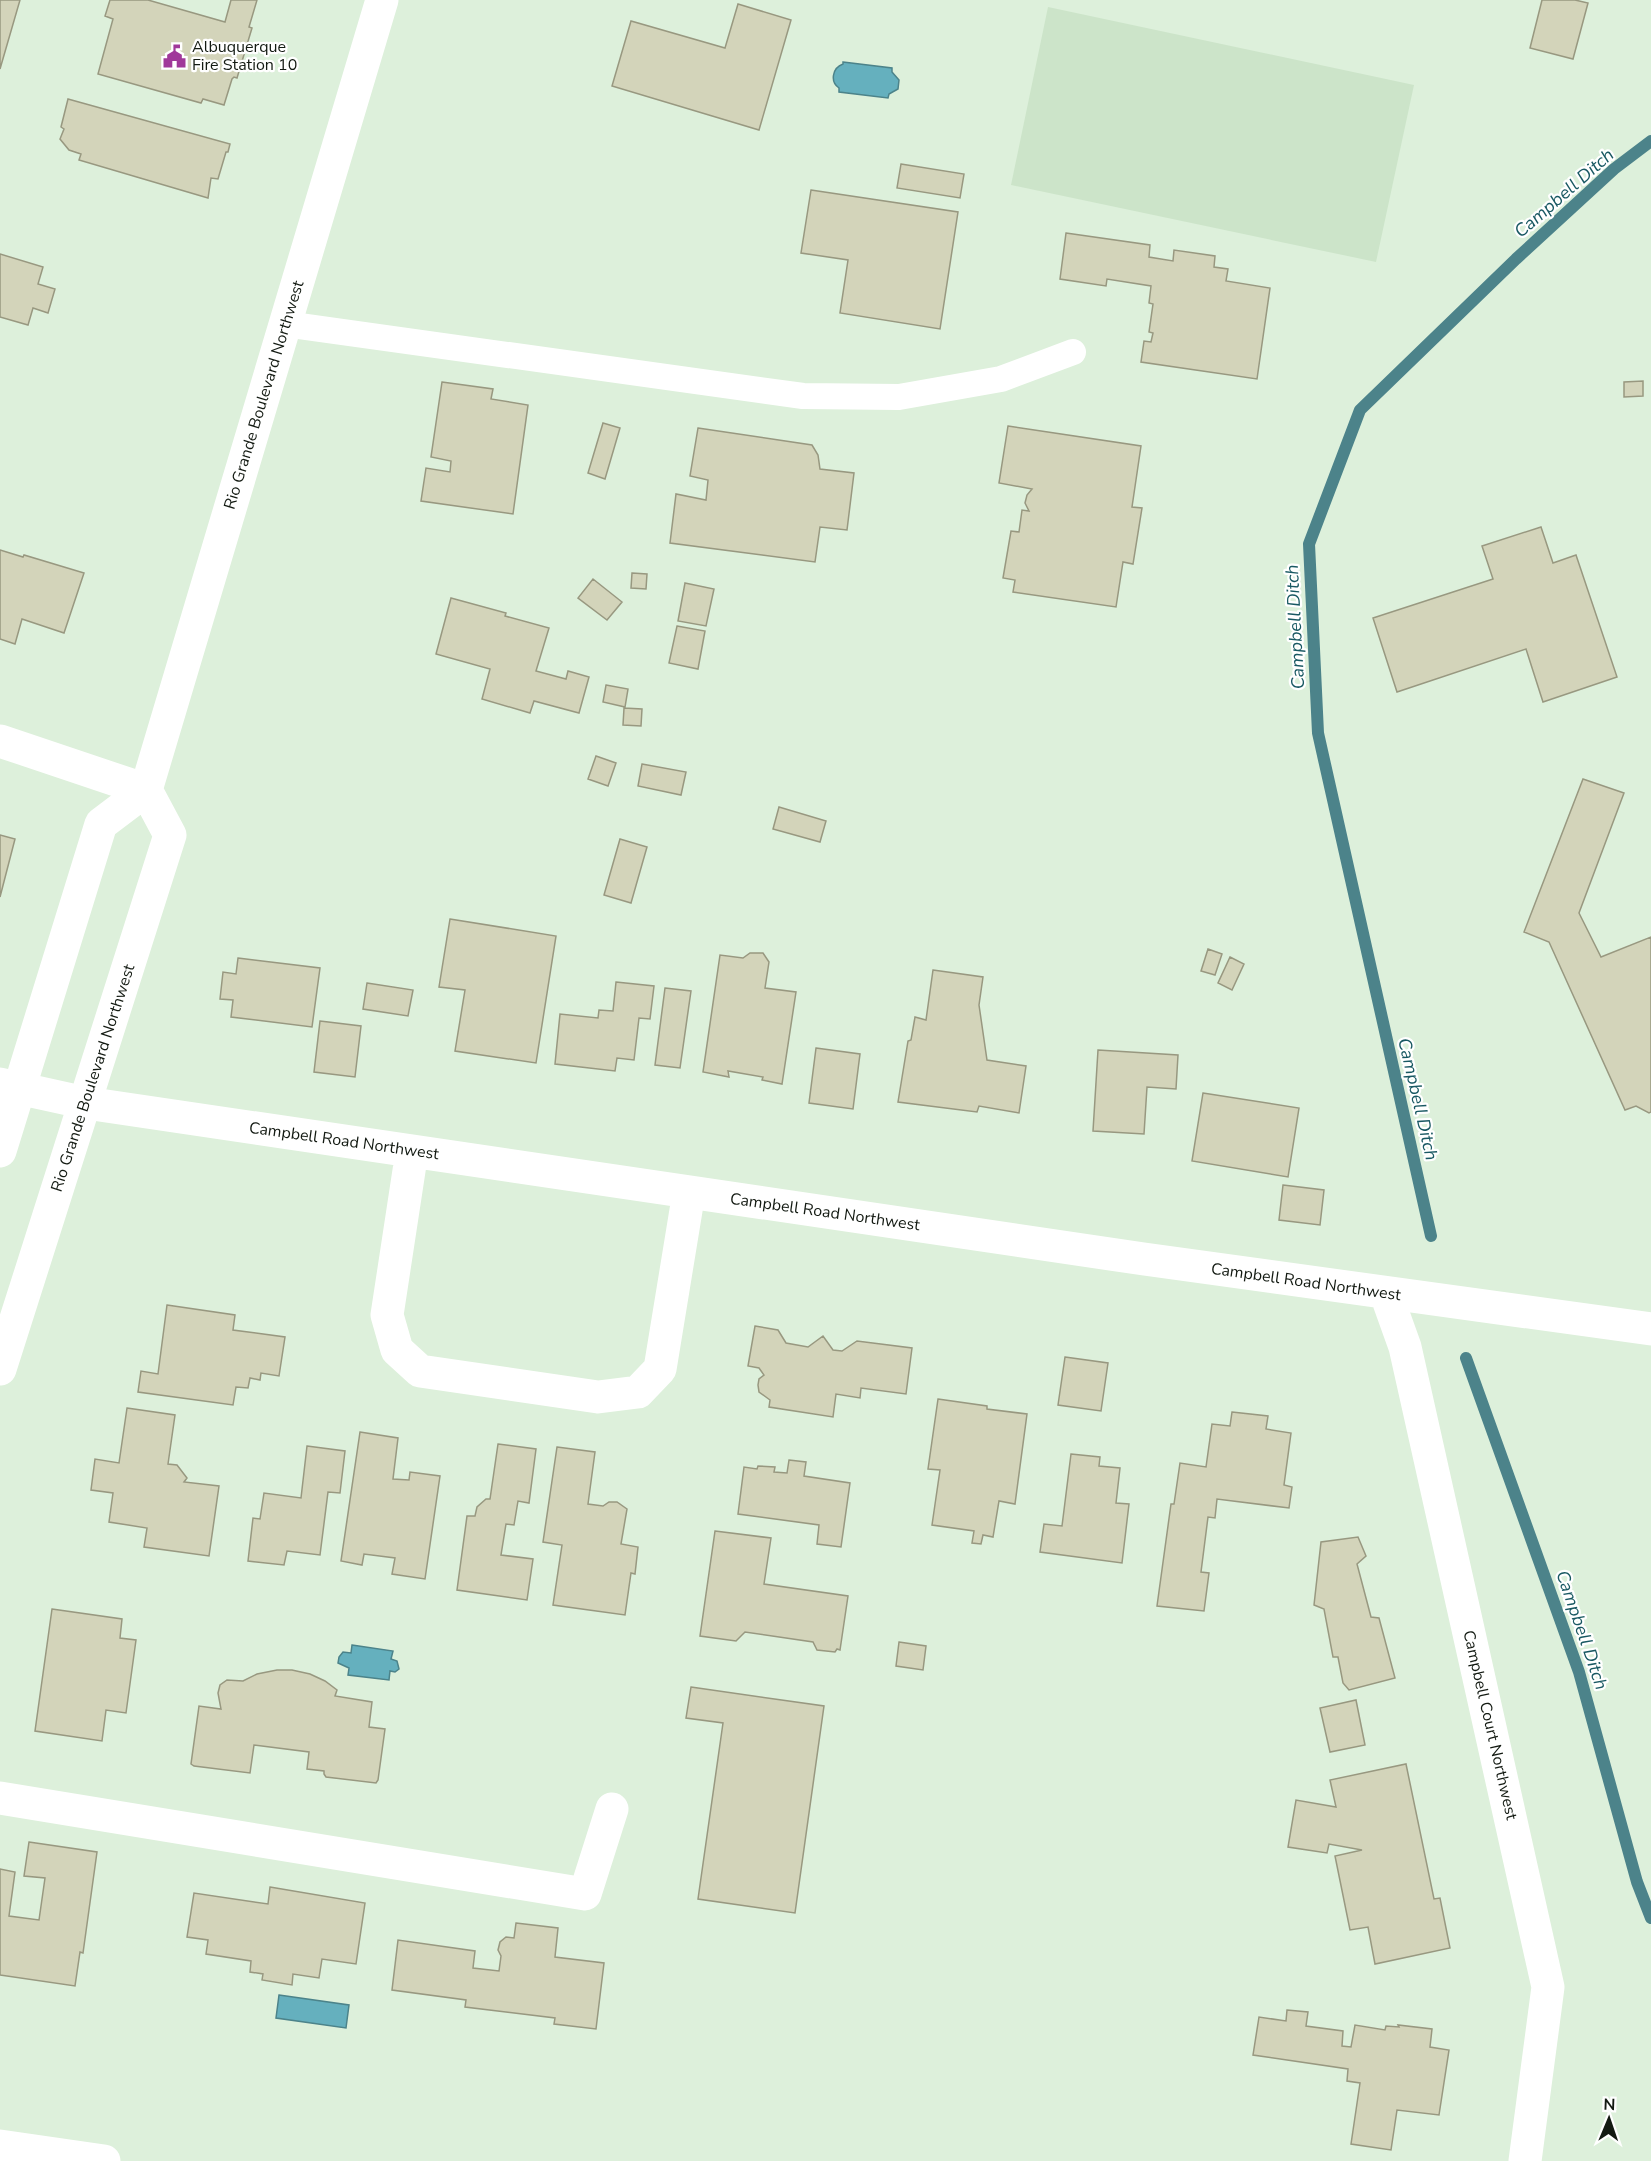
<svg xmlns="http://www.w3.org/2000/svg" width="1651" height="2161" font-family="'Nunito Sans',sans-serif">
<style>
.built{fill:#cce4c9}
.water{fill:#65b0be;stroke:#4c838a;stroke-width:1.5}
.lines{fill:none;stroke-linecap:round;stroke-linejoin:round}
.stream{stroke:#4c838a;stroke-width:12}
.building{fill:#d3d4ba;stroke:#989880;stroke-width:1.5}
.lane{stroke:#fff;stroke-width:26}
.street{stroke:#fff;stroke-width:33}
.secondary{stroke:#fff;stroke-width:33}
.labels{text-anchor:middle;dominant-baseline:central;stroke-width:4.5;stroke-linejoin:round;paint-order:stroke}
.poi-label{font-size:16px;fill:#131a12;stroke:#fff;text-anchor:start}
.street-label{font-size:16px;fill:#131a12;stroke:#fff}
.water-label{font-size:18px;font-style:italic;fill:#185862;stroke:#fff}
</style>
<rect width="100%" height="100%" fill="#ddf0db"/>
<path class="built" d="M1048,7L1414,85L1376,262L1011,185Z"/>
<path class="water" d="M843,62L892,68V72L899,80L898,89L889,94L888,98L839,92V88C830,82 832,68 843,64Z
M352,1645L393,1651L391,1659L397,1661L399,1669L395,1672L390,1671L389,1680L348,1675L349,1668L338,1663L339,1657L343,1652L351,1653Z
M279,1995L349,2005L346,2028L276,2018Z"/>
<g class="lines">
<path class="stream" d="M1431,1236L1318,733L1309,544L1360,410L1516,259L1614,169L1651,141
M1466,1358L1579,1672L1637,1882L1651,1918"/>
</g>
<path class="building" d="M0,0H20L0,69Z
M110,0H148L225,22L231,0H257L249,27L252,28L237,78L234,77L232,79L224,105L203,99L201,103L98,74L113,19L105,16Z
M1542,0H1575L1588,3L1573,59L1530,48Z
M738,4L791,20L759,130L612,86L631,21L725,48Z
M68,99L230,144L228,152H226L218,179L211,178L208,198L79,160L81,154L69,150L60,139L64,129L61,127Z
M901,164L964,174L960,198L897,188Z
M811,190L958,212L940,329L840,313L848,260L801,253Z
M1066,233L1150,245L1149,257L1173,261L1174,250L1215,256L1214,267L1228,269L1226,281L1270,288L1257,379L1141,362L1144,341L1151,342L1153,333L1149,332L1153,304L1149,303L1151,286L1107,279L1106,286L1060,279Z
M0,254L43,267L38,284L55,289L48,313L33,308L28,325L0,317Z
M1643,381V396L1624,397V382Z
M442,382L493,389L491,399L528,405L513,514L421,501L426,468L450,472L451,461L431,457Z
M603,423L620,428L605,479L588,473Z
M1008,426L1141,446L1132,507L1142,508L1133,564L1123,562L1116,607L1013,592L1015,580L1003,578L1011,531L1019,532L1022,510L1029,511L1025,503L1027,495L1032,489L999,483Z
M698,428L812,445L818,455L820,469L854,473L847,530L820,527L815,562L670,543L676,494L706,500L708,480L690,476Z
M1541,527L1553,563L1576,555L1617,677L1543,702L1526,649L1397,692L1373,618L1493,579L1482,546Z
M0,550L23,557L24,555L84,573L64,633L22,619L15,644L0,639Z
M632,573L647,574L646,589L631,588Z
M593,579L622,602L607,620L578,598Z
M685,583L714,589L706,626L678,621Z
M451,598L506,613L505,616L549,628L536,671L566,679L568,671L589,677L579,713L534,701L530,713L482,699L490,669L436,654Z
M677,626L705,631L698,669L669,663Z
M606,685L628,689L625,707L603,702Z
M624,708L642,709L641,726L623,725Z
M596,756L616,763L608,786L588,779Z
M642,764L686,772L681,795L638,786Z
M1583,779L1624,793L1579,913L1601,957L1651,937V1112L1649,1113L1636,1106L1625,1110L1549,942L1524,932Z
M779,807L826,821L820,842L773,829Z
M0,835L15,839L0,897Z
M620,839L647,847L631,903L604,895Z
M450,919L556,936L536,1063L455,1051L465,990L439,987Z
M1208,949L1222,954L1215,975L1201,971Z
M750,953H763L769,962L765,988L796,992L782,1084L762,1080L763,1077L728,1071L729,1077L703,1072L720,955L743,958Z
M1230,957L1244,964L1232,990L1218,983Z
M238,958L320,968L312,1027L231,1017L233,1000L220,999L223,972L236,974Z
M933,970L983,977L979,1005L987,1060L1026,1066L1019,1113L979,1106L977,1112L898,1102L908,1041L911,1040L915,1017L926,1020Z
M616,982L654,986L650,1019L639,1018L634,1060L617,1058L615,1071L555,1064L560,1014L598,1018L599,1010L613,1011Z
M367,983L413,990L408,1016L363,1009Z
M665,988L691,991L680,1068L655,1065Z
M320,1021L361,1026L355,1077L314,1072Z
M816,1048L860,1054L853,1109L809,1103Z
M1098,1050L1178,1055L1176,1089L1147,1087L1144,1134L1093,1131Z
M1203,1093L1299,1108L1288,1177L1192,1161Z
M1283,1185L1324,1190L1320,1225L1279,1220Z
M167,1305L235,1315L233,1330L285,1337L279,1376L261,1373L260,1380L250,1378L248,1388L236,1387L233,1405L138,1392L141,1371L158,1374Z
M755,1326L778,1330L786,1343L808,1347L823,1336L833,1350L842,1351L857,1341L912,1348L906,1394L861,1388L860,1398L836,1394L833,1417L769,1407L770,1400L759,1392L758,1385L759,1379L764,1375L759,1368L748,1366Z
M1065,1357L1108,1363L1101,1411L1058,1405Z
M938,1399L987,1406V1409L1027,1414L1015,1504L999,1501L993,1537L983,1535L981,1544L972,1543L974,1531L932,1525L940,1470L928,1469Z
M127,1408L175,1415L168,1464L177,1465L187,1478L184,1482L219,1486L209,1556L144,1547L147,1528L109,1522L113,1493L91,1490L95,1459L119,1463Z
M1232,1412L1268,1416L1266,1429L1291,1433L1284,1485L1292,1487L1289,1508L1217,1499L1215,1518L1208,1517L1201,1572L1209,1573L1204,1611L1157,1606L1171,1504H1174L1180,1463L1206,1467L1212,1424L1230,1426Z
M360,1432L398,1438L393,1479L409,1480L410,1472L440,1476L425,1579L392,1574L395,1558L364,1554L362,1565L341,1561Z
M498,1444L536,1449L529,1503L518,1501L514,1525L506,1524L501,1555L533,1559L527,1600L457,1590L467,1516H475L477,1507L486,1499H490Z
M307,1446L345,1451L340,1493L328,1492L320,1555L287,1551L284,1565L248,1561L253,1518L260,1519L264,1493L301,1498Z
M557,1447L595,1452L588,1504L603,1506L609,1502H617L627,1509L621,1544L638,1547L635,1574L631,1573L625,1615L553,1605L562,1545L543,1542Z
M1071,1454L1100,1457L1099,1466L1120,1468L1116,1503L1129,1504L1122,1563L1040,1552L1044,1524L1062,1526Z
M789,1460L806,1462L804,1476L850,1483L841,1547L817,1544L819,1525L738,1514L744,1467L757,1469L758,1466L775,1467L774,1472L787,1473Z
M715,1531L771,1538L764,1584L848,1596L840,1650L837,1649L835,1652L817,1650L813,1642L745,1632L736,1641L700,1636Z
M1358,1537L1366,1556L1357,1564L1371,1617L1379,1618L1395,1678L1349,1690L1343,1683L1338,1657H1333L1324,1609L1314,1605L1321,1542Z
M52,1609L122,1619L120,1638L136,1640L126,1713L106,1710L102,1741L35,1731Z
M899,1642L926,1646L923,1670L896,1666Z
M277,1670H292L310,1674L325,1681L337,1690L335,1696L372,1702L369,1727L385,1729L378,1780L376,1783L326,1777L324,1774V1771L307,1769L309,1752L254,1745L250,1773L194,1766L191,1764L199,1706L221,1709L218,1693L220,1685L227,1680L243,1681L257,1674Z
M691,1687L824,1706L795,1913L698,1899L723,1723L686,1718Z
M1356,1700L1365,1745L1330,1752L1320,1708Z
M1406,1764L1434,1899L1440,1898L1450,1948L1375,1964L1368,1927L1350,1930L1335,1856L1362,1850L1329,1844L1327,1853L1288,1847L1296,1800L1336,1807L1330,1780Z
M29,1842L97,1852L83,1953L80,1952L75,1986L0,1975V1869L15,1872L9,1916L39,1920L45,1878L24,1876Z
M270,1887L365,1903L356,1964L322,1959L319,1978L293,1974L292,1985L262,1980L263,1974L250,1972L251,1961L206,1954L208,1940L187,1937L194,1893L268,1904Z
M516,1923L558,1928L555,1957L604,1963L596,2029L554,2024L555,2018L465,2007L466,2000L392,1990L398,1940L475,1951L473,1968L499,1971L501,1956L498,1950L500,1942L506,1937L514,1938Z
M1287,2010L1308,2012L1306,2026L1343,2031L1342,2046L1351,2047L1355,2025L1385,2030L1386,2026L1399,2027L1398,2025L1432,2029L1430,2047L1449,2050L1439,2115L1397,2110L1391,2150L1351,2144L1360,2083L1347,2081L1348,2069L1253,2055L1259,2017L1286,2021Z"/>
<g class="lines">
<path class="lane" d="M285,324L803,396L899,397L1001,379L1073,352"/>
<path class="street" d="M0,741L146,790
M86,1103L1144,1259L1651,1329
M412,1151L387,1315L397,1350L420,1371L598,1397L638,1392L660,1369L689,1192
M1386,1294L1405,1347L1548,1987L1525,2161
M0,1798L585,1894L612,1809
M0,2146L104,2161"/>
<path class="secondary" d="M0,1084L86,1103
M0,1151L101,824L146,790L382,0
M0,1369L170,835L146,790"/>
</g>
<defs>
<symbol id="civic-bare" viewBox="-9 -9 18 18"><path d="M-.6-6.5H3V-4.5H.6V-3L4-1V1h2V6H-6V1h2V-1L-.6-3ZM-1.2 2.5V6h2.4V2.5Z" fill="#a0389a" stroke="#fff" stroke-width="2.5" paint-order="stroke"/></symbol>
</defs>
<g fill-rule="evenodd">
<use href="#civic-bare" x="158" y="40" width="33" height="33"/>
</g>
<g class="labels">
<g class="poi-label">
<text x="192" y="47">Albuquerque<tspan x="192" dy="18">Fire Station 10</tspan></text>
</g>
<g class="street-label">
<text transform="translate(264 395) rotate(-73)">Rio Grande Boulevard Northwest</text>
<text transform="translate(93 1078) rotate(-72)">Rio Grande Boulevard Northwest</text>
<text transform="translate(344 1141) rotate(8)">Campbell Road Northwest</text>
<text transform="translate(825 1212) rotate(8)">Campbell Road Northwest</text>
<text transform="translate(1306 1282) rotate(8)">Campbell Road Northwest</text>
<text transform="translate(1490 1725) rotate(77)">Campbell Court Northwest</text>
</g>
<g class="water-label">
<text transform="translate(1564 193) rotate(-41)">Campbell Ditch</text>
<text transform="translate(1295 627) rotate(-93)">Campbell Ditch</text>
<text transform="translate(1418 1099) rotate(77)">Campbell Ditch</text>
<text transform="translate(1582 1630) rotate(71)">Campbell Ditch</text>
</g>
</g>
<g transform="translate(1609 2119) rotate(2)" stroke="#ffffff" stroke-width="4.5" paint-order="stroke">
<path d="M0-4.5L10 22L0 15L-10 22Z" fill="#131a12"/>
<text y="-9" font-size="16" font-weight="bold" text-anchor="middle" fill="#131a12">N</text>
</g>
</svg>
